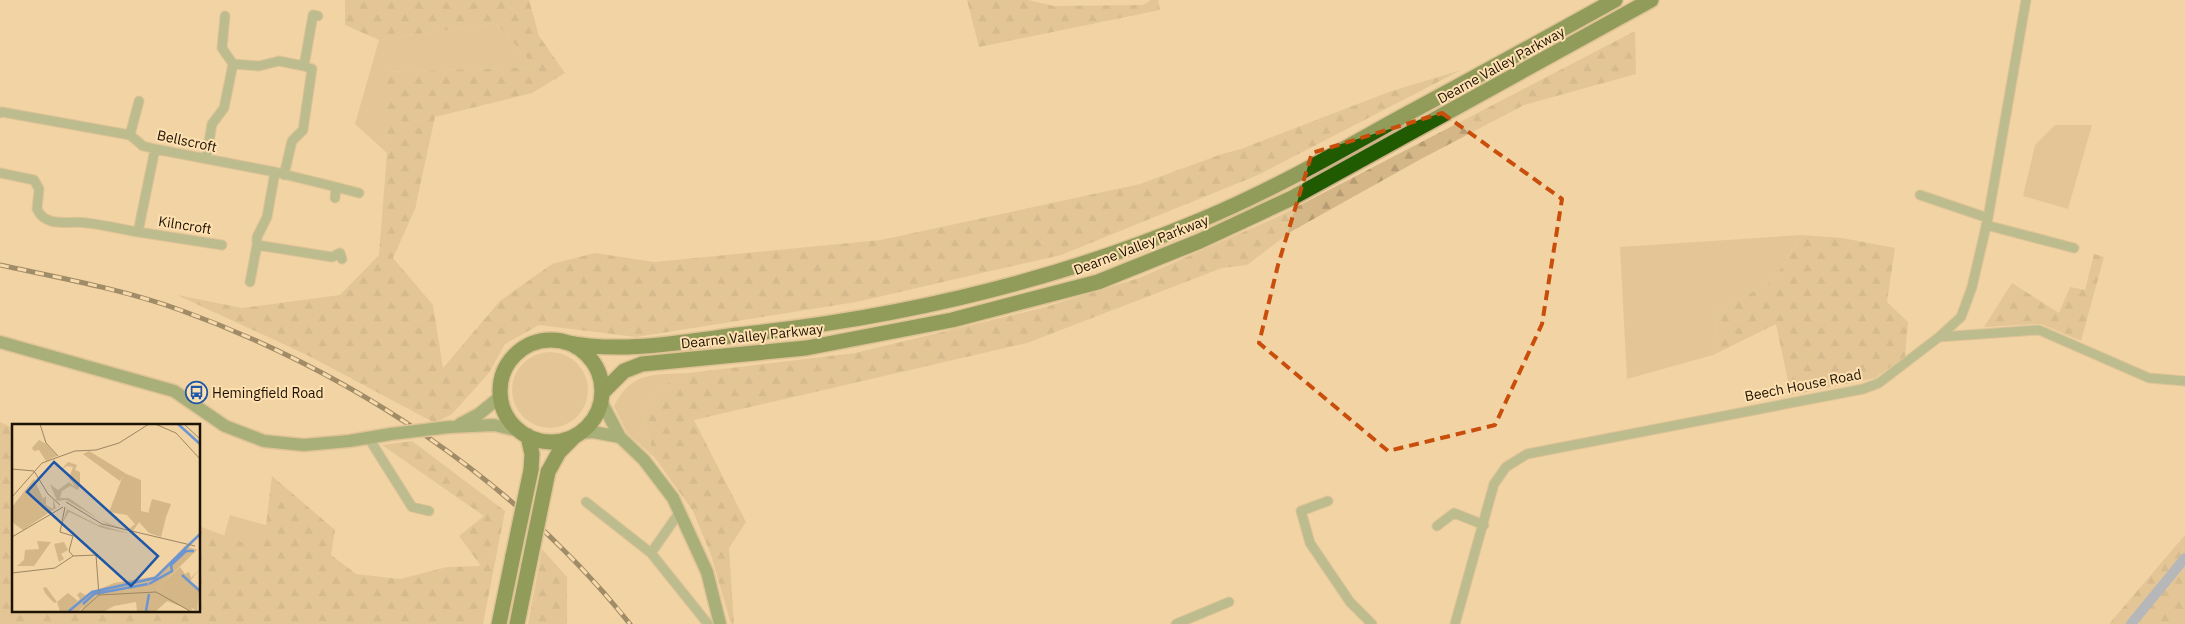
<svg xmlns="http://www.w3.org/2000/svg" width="2185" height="624" font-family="'IBM Plex Sans',sans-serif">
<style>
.green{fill:#d5b686}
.forest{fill:url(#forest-firs)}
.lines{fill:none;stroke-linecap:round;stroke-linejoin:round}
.canal{stroke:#6d95d1;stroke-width:10}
.street-casing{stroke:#cbb087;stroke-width:11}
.secondary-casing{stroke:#cbb087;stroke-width:15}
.highway-casing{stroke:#cbb087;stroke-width:18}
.street{stroke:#7fa075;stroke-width:9}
.secondary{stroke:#538443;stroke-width:12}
.highway{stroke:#205a01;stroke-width:15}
.rail-casing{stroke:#42351f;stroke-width:5}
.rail{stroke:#fee0b1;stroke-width:3;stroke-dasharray:9;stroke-linecap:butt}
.secondary-bridge-casing{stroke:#cbb087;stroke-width:15;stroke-linecap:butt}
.highway-bridge-casing{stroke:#cbb087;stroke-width:18;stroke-linecap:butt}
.secondary-bridge{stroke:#538443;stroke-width:12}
.highway-bridge{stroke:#205a01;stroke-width:15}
.marked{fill:none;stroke:#ca4e0b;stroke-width:4;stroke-dasharray:10 6;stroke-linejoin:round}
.labels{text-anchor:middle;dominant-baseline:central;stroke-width:4;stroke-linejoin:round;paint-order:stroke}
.street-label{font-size:14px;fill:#1d1303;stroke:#fee0b1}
.poi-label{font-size:14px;fill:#1d1303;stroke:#fee0b1;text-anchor:start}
.inset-river{fill:none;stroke:#6d95d1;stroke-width:2.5}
.inset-road{fill:none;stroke:#9c8664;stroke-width:1}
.view{fill:#1e57a8;fill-opacity:0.15;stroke:#1e57a8;stroke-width:2.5}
.inset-edge{fill:none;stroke:#1d1303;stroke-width:2.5}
</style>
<defs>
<pattern id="forest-firs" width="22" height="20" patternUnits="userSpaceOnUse" patternTransform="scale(1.25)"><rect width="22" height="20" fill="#d5b686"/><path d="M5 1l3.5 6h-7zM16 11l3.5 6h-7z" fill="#b69c72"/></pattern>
</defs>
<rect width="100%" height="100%" fill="#f1d3a4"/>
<path class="green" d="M496,23L535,67L385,72L387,153L355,124L379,40Z
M2055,125H2092L2068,209L2023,196L2035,145Z
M1801,235L1774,280L1718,311L1713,355L1627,379L1620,247Z
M512 390a38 38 0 1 1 76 0a38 38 0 1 1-76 0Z
M689,373L664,385L642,414L655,458L627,433L614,406C632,371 653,375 689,373Z
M230,515L272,527L265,552L223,540Z"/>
<path class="forest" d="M345,0H529L539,36L565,73L532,93L435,117L415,209L393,258L433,305L443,368L500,301L552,264L595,253L654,262L881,240L1140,184L1222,154L1241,149L1389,92L1461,70L1258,175L1061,255L856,302L636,337L539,325L505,344L489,373L452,414L435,423L307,355L177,295L242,308L340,295L379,255L387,153L384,72L535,67L496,23L379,40L345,25Z
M967,0H1028L1054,6L1143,5L1151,0H1158L1160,10L979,47Z
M1635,31L1636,74L1524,105L1421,159L1292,231L1247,265L1222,268L1027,343L694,420L746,522L729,548L734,624H731L711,555L693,511L655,458L642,414L664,385L689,373L855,353L1042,308L1139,278L1277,217Z
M1801,235L1842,238L1895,248L1887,302L1908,322L1905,357L1875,378L1791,395L1776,324L1713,355L1718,311L1774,280Z
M2094,254L2104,257L2081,341L2041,324L1984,327L2012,283L2059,313L2070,287L2085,290Z
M0,422L14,428V610H199V526L263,550L272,476L335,530L331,555L356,574L400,579L447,567L481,566L459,536L484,516L382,445L412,441L505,511L483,624H0Z
M2185,535V624H2109Z
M542,549L567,577V624H528Z"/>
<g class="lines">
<path class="canal" d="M2131,624L2185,558"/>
<defs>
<path id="street" d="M225,16L222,48L233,64
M233,64L259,66L279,61L304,66L313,15L318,16
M0,113L2,112L130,135L143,146L155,149L275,172L336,187L335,198
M130,135L139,101
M155,149L138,232L222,245
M206,159L212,124L224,108L233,64
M0,173L34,180L39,189L37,209C46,229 70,220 87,223C104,225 121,229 138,232
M284,175L292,141L303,130L312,69L304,66
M336,187L359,193
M1920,195L1988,218
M1986,225L2074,248
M257,245V237L267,217L275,172
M250,282L257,245L332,257L340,253L342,259
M1939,337L2039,330L2149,378L2185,381
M368,437L412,507L429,511
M1328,501L1301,511L1310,543L1350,602L1372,624
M586,502L651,553L708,624
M1437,526L1454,513L1484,525
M651,553L679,513
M1176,624L1229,602
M1455,624L1494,484L1506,467L1527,454L1863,389L1879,383L1939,337L1961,317L1972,287L1988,218L2026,0"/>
<path id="secondary" d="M0,342L174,391L225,426L264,441L304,445L349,441L391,434
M601,401L620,437L644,460L673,498L707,572L720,624
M460,424L479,414L501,396
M449,427L494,425L520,431
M579,433L593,432L620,437"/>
<path id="highway" d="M500 391a51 51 0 1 1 102 0a51 51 0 1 1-102 0Z
M564,342C626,355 691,340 754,333C906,316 1060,279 1201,220C1268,192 1330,157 1392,122C1467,82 1541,41 1615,0
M602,393L624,371L642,364L806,348L952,320L1098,282L1200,241L1292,198L1651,0
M528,436L532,454L531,470
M548,472L559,452L574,437
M499,624L513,556
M517,624L529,565"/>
</defs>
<use href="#street" class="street-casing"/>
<use href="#secondary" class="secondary-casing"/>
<use href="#highway" class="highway-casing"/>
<use href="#street" class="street"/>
<use href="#secondary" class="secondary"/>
<use href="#highway" class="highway"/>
<defs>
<path id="rail" d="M0,265C60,278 122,289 180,310C352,372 515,480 630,624"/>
</defs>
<use href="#rail" class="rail-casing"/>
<use href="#rail" class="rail"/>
<defs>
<path id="secondary-bridge" d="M391,434L449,427"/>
<path id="highway-bridge" d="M513,556L531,470
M529,565L548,472"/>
</defs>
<use href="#secondary-bridge" class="secondary-bridge-casing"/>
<use href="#highway-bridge" class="highway-bridge-casing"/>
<use href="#secondary-bridge" class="secondary-bridge"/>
<use href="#highway-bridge" class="highway-bridge"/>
</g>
<path d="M0 0H2185V624H0ZM1442,113L1562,199L1542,324L1495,425L1388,451L1259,343L1278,265L1312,153Z" fill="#f1d3a4" fill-opacity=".55" fill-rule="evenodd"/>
<path class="marked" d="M1442,113L1562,199L1542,324L1495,425L1388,451L1259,343L1278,265L1312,153Z"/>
<defs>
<symbol id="bus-ring" viewBox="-11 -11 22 22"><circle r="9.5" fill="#fee0b1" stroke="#1e57a8" stroke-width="1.5"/><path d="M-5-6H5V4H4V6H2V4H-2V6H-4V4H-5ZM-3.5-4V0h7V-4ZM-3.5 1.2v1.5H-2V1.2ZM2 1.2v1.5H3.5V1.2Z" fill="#1e57a8"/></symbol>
</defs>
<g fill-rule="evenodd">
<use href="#bus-ring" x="184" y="380" width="25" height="25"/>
</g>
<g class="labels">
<g class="street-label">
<text transform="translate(1501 65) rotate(-29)">Dearne Valley Parkway</text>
<text transform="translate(187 141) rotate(12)">Bellscroft</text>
<text transform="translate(185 225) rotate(9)">Kilncroft</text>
<text transform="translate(1141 245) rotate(-21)">Dearne Valley Parkway</text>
<text transform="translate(752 336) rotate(-6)">Dearne Valley Parkway</text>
<text transform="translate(1803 385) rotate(-11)">Beech House Road</text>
</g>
<g class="poi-label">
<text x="212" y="393">Hemingfield Road</text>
</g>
</g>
<g transform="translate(12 424)">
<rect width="188" height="188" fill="#f1d3a4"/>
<path d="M112,49L129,56V87L154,93L149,113L137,109L127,98L121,107L117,105L123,100L115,91L97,88ZM25,117L39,118L22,142H5L12,136L13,126L27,125ZM168,143L173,150L177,148L179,154L187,146L178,157L187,166L185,187L145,164ZM34,163L45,178L56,169L66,177L56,187H48L45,178L42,179L33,169L31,164Z" fill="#d5b686"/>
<path d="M56,38L65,41L63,46L68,48V59L66,66L58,62L50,67L48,74H57L88,96L109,104L95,100L54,76L45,77L38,60L46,66L57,58L64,64L57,54L61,43L55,42L49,46ZM22,55L31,75L34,72V81L41,85V75L44,84L11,106L0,98V83ZM55,85L84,100L119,110L90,104L57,88L50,100ZM173,122L185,126L145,164L179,183L181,187L155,177L144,187H125L124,178L102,182L93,187H69L72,182L67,187H56L68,175L65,171L68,168L73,171L102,159L145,152Z" fill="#d5b686"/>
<path d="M27,16L34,20L45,32L34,37L27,26L22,27L20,24ZM77,27L113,49L108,57L71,30ZM140,75L159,80L154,93L136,90ZM52,118L56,126L49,130L52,135L47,138L42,120Z" fill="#d5b686"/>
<path class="inset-river" d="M166,0L188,20M170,151L188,167M137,160L160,147L159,141L174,127H182M71,180L82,170L136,160M57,187L80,168L143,154L188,110M134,187L137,170"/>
<path class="inset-road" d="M28,0L34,19L46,32M143,0L164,9L188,35M172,0L188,15M0,45L22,47L36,70L48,81M0,73L30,39L63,27L84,26L107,19L137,0M54,78L90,100L183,122M53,83L48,108L61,112L57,127L61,132M0,113L51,83M61,132L84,131L87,171M0,149L43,144L61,132M69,187L87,171L144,168L178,187"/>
<path class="view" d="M42,38L146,132L119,162L15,68Z"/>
<rect width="188" height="188" class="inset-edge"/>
</g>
</svg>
